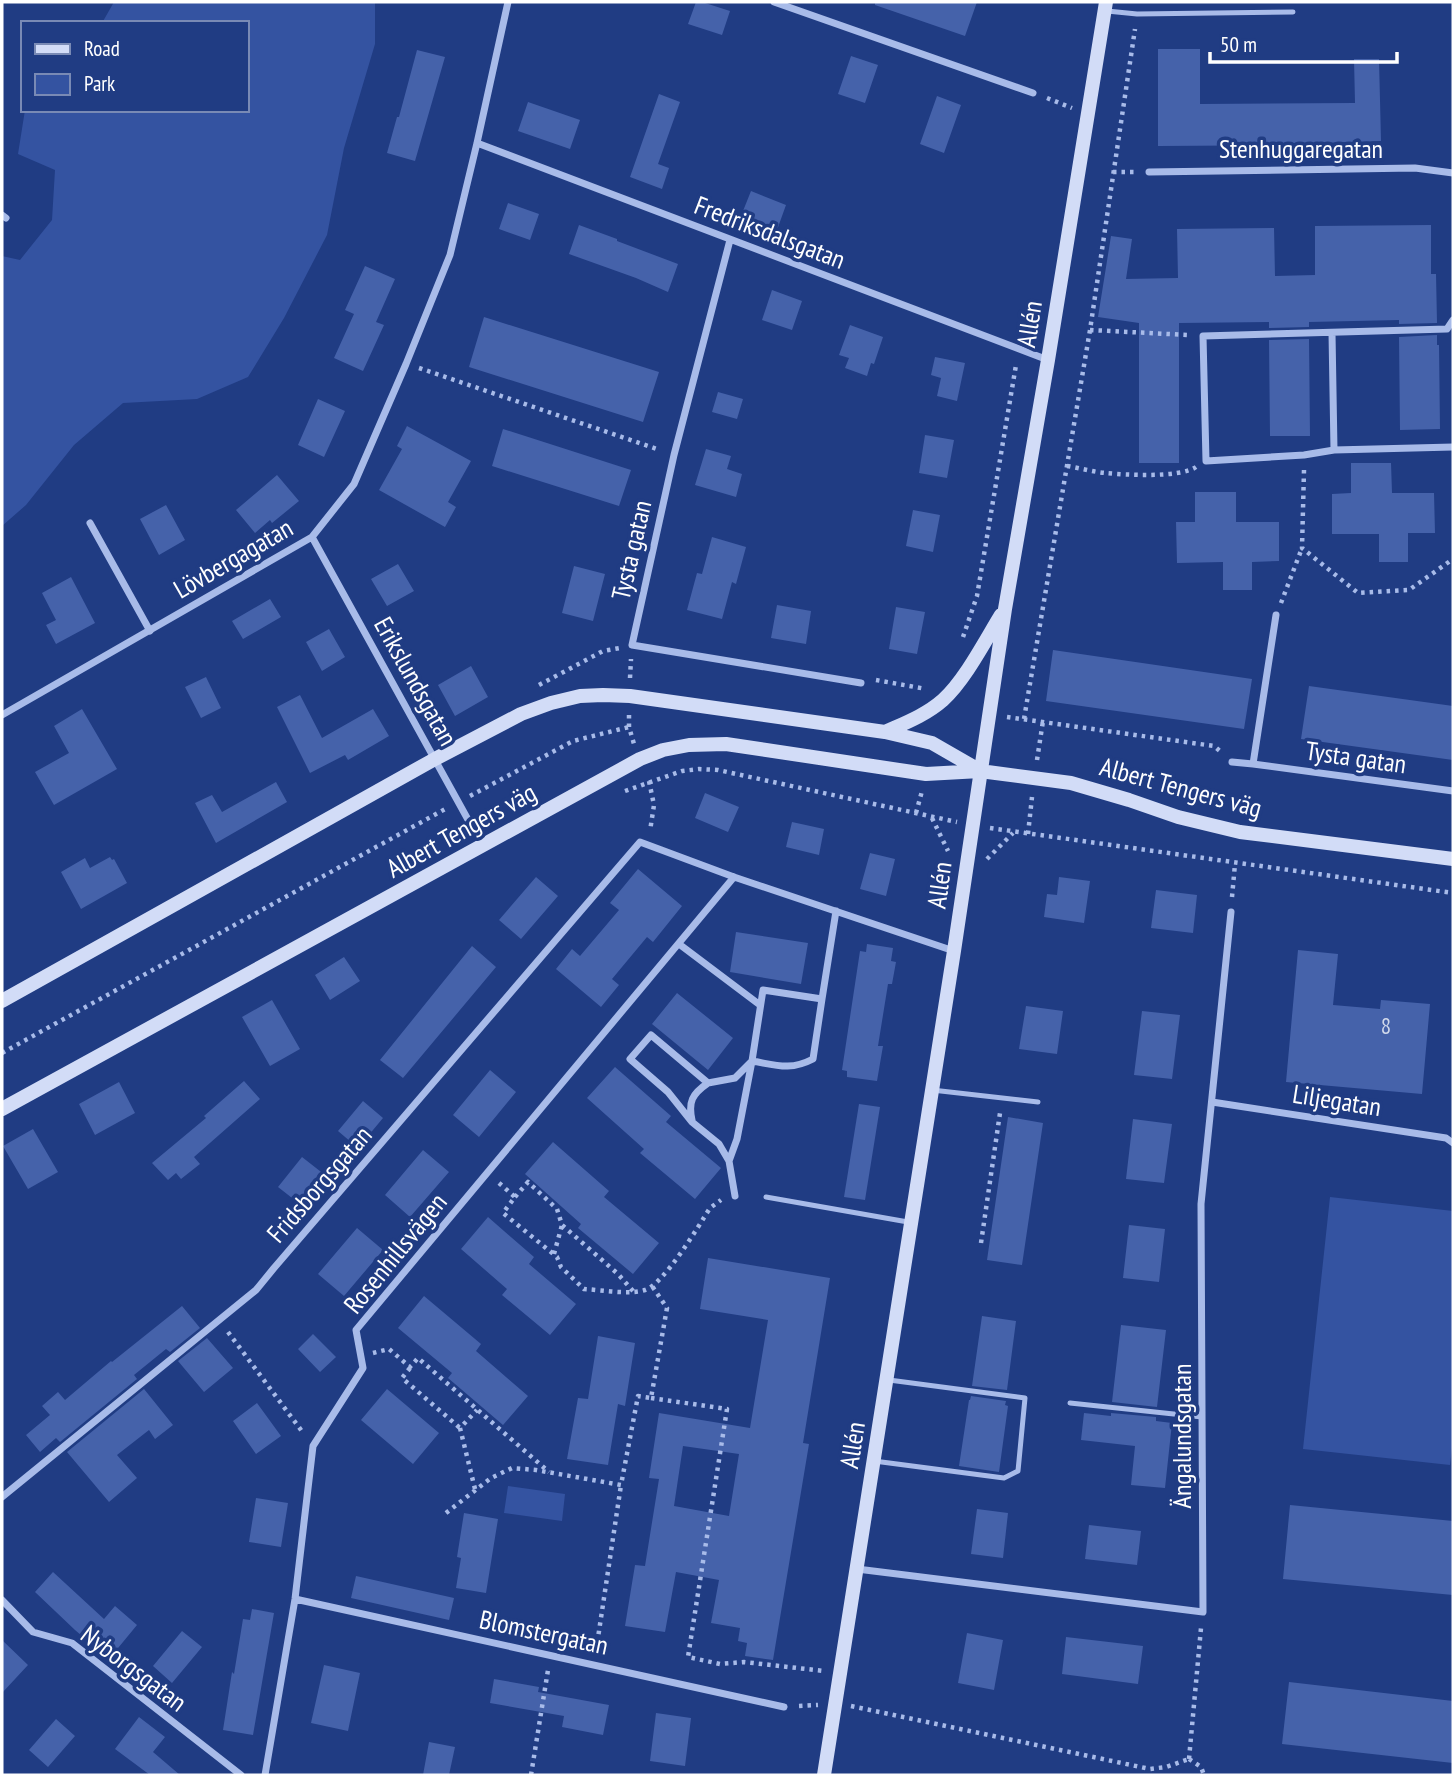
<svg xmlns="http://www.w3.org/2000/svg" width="1455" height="1777" font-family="'PT Sans Narrow',sans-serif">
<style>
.green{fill:#3453a1}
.building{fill:#4562aa;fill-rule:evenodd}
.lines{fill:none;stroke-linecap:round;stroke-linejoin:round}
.path{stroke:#a8bbe9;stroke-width:4.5;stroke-dasharray:3.5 5;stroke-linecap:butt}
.lane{stroke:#a8bbe9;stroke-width:5}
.street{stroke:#a8bbe9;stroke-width:7}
.secondary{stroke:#d2dcf7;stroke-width:14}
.labels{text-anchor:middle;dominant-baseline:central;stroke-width:7;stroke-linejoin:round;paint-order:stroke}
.number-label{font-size:23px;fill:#d0d8ea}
.street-label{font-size:26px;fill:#fff;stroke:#203c83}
</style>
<rect width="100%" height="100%" fill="#203c83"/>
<path class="green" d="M114,2H375V44L344,148L327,235L284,318L248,377L197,399L123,403L74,445L26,505L2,526V256L20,260L52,220L55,170L18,154L25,110H247V23H102Z
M1330,1197L1453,1211V1440L1450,1465L1303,1449Z
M508,1486L565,1494L562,1521L504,1513Z"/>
<path class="building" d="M696,2H702L730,11L722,35L688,24Z
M875,2H977L965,36L875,5Z
M1158,49H1200V104L1355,103L1354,59H1379L1381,141L1320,143V145L1158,146Z
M417,50L445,57L415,161L387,153L397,117H399Z
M851,56L878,65L865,103L838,94Z
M659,94L680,102L658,164L669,168L662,189L630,177Z
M937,96L961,105L944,153L920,144Z
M528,102L580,120L570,149L518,131Z
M751,191L786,205L777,230L741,216Z
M508,203L539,214L530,240L499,229Z
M579,225L617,239V241L678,264L668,292L636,278L569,254Z
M1431,225V274H1436L1437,323L1399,324V320L1309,322V327L1269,328V322L1179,323V463H1139V323L1098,317L1111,236L1132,239L1126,279L1178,278L1177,229L1274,228L1275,276L1315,275V226Z
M365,266L395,279L376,322L384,325L363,371L334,358L354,314L345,310Z
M772,290L802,301L792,330L762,320Z
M484,317L659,372L643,422L469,367Z
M850,325L883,337L874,364L871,363L867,376L845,368L849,358L839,355Z
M1437,335V345H1439L1440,429L1400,430L1399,337Z
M1309,339L1310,436H1270L1269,340Z
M935,357L965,363L957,401L937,396L941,378L931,375Z
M718,392L743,399L737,419L712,412Z
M318,399L345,411L324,457L298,445Z
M407,426L471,461L448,502L456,507L445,527L379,490L402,449L397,446Z
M503,429L631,470L619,506L492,466Z
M925,435L954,440L947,478L919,473Z
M706,449L731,456L727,469L742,474L736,497L695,485Z
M1351,463H1391L1392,493H1434L1435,533H1408V562H1379V534H1332V494L1351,493Z
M277,475L299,501L272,523L270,520L255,533L236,510Z
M1195,492H1236V522H1279V561L1252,562V590H1223V562L1177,563L1176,522H1195Z
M166,505L185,540L159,555L140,519Z
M913,510L940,515L933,552L906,546Z
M712,537L746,547L736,584L732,582L722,619L687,610L697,573L702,574Z
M398,564L414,591L387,606L371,579Z
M574,566L605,574L593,621L562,613Z
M71,577L95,623L56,644L46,625L56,620L42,593Z
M270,599L281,617L243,639L232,621Z
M777,605L811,611L806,644L771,638Z
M896,607L925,612L917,654L889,649Z
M329,629L345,657L322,671L306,642Z
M1053,650L1252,679L1244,729L1046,701Z
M471,666L488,697L455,716L438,685Z
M206,677L221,708L201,718L185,687Z
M1309,686L1453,706V760L1301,739Z
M300,695L322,738L373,709L389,736L348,760L345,755L310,773L277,707Z
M82,709L117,769L54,805L35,772L69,753L54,726Z
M276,782L287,802L216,843L195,803L212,795L222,812Z
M705,793L739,807L728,832L695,818Z
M792,822L824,829L819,855L786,847Z
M870,853L895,859L886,896L860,889Z
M110,857L112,860L114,859L127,883L81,909L61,872L85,858L90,868Z
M638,869L682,906L653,942L647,937L612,979L619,985L601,1007L556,969L572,949L580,956L619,910L610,903Z
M536,877L558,896L521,939L499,920Z
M1059,877L1090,881L1084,923L1044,917L1047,894L1057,895Z
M1156,890L1197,895L1193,933L1151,928Z
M736,932L808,943L801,984L730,972Z
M867,944L893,948L891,961L896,962L892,984H888L878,1046H883L877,1081L847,1077V1071L842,1070L860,951L866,952Z
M472,946L496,967L403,1078L380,1060Z
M1298,950L1338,954L1333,1005L1380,1009L1381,1000L1430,1004L1422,1094L1286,1082Z
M344,957L360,981L330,1000L315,975Z
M677,993L733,1038L708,1070L652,1024Z
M272,1000L300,1049L270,1066L242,1017Z
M1026,1006L1063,1011L1057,1054L1019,1049Z
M1142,1011L1180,1015L1172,1079L1134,1075Z
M615,1067L671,1116L666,1122L721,1168L695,1199L640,1153L644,1149L587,1098Z
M490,1070L516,1092L479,1137L453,1115Z
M244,1081L260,1099L194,1157L200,1164L181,1179L176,1173L168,1180L152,1163L206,1118L204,1116Z
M119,1082L135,1113L95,1135L79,1104Z
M363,1101L383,1118L358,1148L338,1131Z
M859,1104L880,1107L865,1200L844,1197Z
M1008,1117L1043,1123L1022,1265L987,1260Z
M1133,1119L1172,1124L1164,1183L1126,1179Z
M33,1129L58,1172L28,1189L3,1146Z
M553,1142L609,1191L604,1197L659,1243L633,1274L578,1228L581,1224L525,1174Z
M423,1150L449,1172L410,1217L385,1195Z
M302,1157L325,1175L301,1205L278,1187Z
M488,1217L534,1257L529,1264L576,1304L550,1335L502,1295L507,1289L461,1249Z
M1129,1225L1165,1229L1159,1282L1123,1278Z
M357,1228L383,1250L344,1296L318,1274Z
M708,1258L830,1278L803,1443L809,1444L773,1660L745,1656L747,1643L738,1641L740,1628L711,1623L719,1580L676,1572L665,1632L625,1626L635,1565L645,1566L659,1479L649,1478L659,1413L750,1428L768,1320L700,1309ZM683,1446L739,1454L729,1516L674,1506Z
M424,1296L481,1344L476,1351L528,1396L503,1425L448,1378L452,1373L398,1328Z
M182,1306L200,1328L170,1352L166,1349L134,1375L137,1379L60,1442L56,1438L40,1452L26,1435L50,1415L42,1406L58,1392L65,1400L111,1361L112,1362Z
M982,1316L1016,1321L1007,1390L972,1386Z
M1121,1325L1166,1330L1157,1407L1112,1402Z
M313,1334L336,1357L320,1372L298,1349Z
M598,1336L635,1343L625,1406L618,1404L608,1465L567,1459L578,1398L588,1399Z
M207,1338L233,1368L204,1392L178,1361Z
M144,1389L173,1425L155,1439L149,1430L117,1455L137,1478L109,1502L67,1452Z
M387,1389L439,1433L413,1464L361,1420Z
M971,1396L1006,1401L1005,1405L1008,1406L999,1472L959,1466L969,1400H970Z
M257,1403L281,1436L256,1454L233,1421Z
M1084,1413L1111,1416V1413L1156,1417V1421L1172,1423L1165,1488L1131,1485L1135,1446L1081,1440Z
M256,1498L288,1503L281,1547L249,1542Z
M1290,1505L1453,1521V1595L1283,1579Z
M977,1509L1008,1513L1003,1558L971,1554Z
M464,1513L498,1519L486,1593L456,1588L461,1558L457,1557Z
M1089,1525L1141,1531L1137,1565L1085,1559Z
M53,1572L104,1619L115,1606L137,1625L109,1659L75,1630L35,1592Z
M356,1576L454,1598L449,1620L351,1598Z
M252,1609L274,1613L253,1735L223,1730L232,1672L234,1674L243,1619L250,1620Z
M182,1631L202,1647L172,1683L153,1666Z
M967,1633L1003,1640L994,1690L958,1683Z
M1066,1637L1143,1646L1138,1684L1062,1674Z
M2,1640L28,1665L2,1693Z
M324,1665L360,1673L348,1731L311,1723Z
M494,1679L539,1687L538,1692L609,1705L603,1735L562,1727L564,1716L490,1703Z
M1289,1682L1453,1701V1763L1282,1744Z
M656,1713L691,1718L685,1766L650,1761Z
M139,1717L165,1737L153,1752L180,1775H150L115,1749Z
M56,1719L75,1736L48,1767L29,1750Z
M429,1742L455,1747L449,1775H423Z"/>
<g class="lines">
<path class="path" d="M1047,98L1072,108
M1113,172H1137
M1090,330L1188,335
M419,368L660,450
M1067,466C1080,468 1093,472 1106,473C1126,475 1180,478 1196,467
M1304,470L1302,548L1358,593L1409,590L1453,559
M1281,603L1302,548
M963,637L977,596L1016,365
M630,678L631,659
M876,680L926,689
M539,685L603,651L620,648
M629,715V727L634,744
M1007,717L1214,746L1221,752
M1024,719L1090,330L1135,29
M1037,760L1043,721
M649,781L654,805L650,831
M625,791L682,771L699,769L718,770L957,822
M470,796L573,741L629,727
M916,813L922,791
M932,818L948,851
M990,828L1453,893
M1028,834L1032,797
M987,859L1013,833
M1232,897L1235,864
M2,1053L447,808
M499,1183L515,1197L503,1213L557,1257L561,1267L584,1289C602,1290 629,1295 645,1290C664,1284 698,1227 710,1208L721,1200
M515,1197L528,1182L557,1209L562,1225L618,1274L633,1291
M981,1243L1000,1113
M554,1254L562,1225
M228,1332L304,1434
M373,1353L389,1349L410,1367L418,1358L549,1472
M410,1368L402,1378L460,1428
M651,1398L727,1409L688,1657L720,1664L744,1662L824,1671
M475,1489L460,1428L477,1410
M446,1513L491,1478L512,1468L536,1470L621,1485L638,1396L651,1398L667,1308L652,1286
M596,1651L621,1485
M799,1706L818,1705
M851,1706L1150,1769L1166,1767L1189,1759
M1189,1759L1201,1628
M1189,1759L1201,1767L1204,1775
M531,1775L548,1670"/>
<path class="lane" d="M1107,11L1137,14L1293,12
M932,1090L1038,1102
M766,1197L908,1222
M1070,1403L1202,1417
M874,1461L1004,1478L1018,1471L1025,1398L889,1380"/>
<path class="street" d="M774,2L1033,93
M477,143L1048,360
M1149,172L1415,168L1453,173
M2,215L6,218
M730,240L674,455L632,645L861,683
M1453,320L1447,329L1203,336L1206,461L1304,455L1334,450L1453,447
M1332,333L1334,450
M90,523L150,631
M312,537L482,845
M1276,615L1253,764L1453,791
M2,715L312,537L354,484L406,364L450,255L477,143L508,2
M1232,762L1253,764
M679,944L760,1005
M822,999L836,911
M1212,1102L1446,1138L1453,1143
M692,1120C688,1102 692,1094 708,1083
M729,1161L737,1139L752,1061C776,1065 790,1071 813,1059L822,999L763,990L752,1061L735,1078L708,1083L651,1035L630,1059L668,1092L692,1122L719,1144L729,1161L735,1196
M2,1497L256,1290L274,1268L640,842L734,877L954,951
M857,1569L1203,1612L1201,1204L1231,912
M295,1599L784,1707
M2,1600L33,1632L72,1643L241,1775
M265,1775L295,1599L313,1446L363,1368L356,1330L734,877"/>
<path class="secondary" d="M885,732C905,723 926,715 943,700C965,680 985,641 1001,615
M2,1001L435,759L521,714L551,703L580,696L603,695L630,696L885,732L932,743L979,770
M2,1109L640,759L663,750L689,745L726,744L926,774L980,771L1071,783L1129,800L1178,817L1240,832L1453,859
M824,1775L954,951L1005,609L1048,360L1106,2"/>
</g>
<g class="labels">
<g class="number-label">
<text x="1386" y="1025">8</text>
</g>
<g class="street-label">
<text x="1301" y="148">Stenhuggaregatan</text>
<text transform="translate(770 232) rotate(21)">Fredriksdalsgatan</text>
<text transform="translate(1029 324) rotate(-81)">Allén</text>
<text transform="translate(631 550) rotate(-77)">Tysta gatan</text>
<text transform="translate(233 558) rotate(-30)">Lövbergagatan</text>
<text transform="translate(416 681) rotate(61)">Erikslundsgatan</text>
<text transform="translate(1356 757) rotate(8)">Tysta gatan</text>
<text transform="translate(1181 787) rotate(15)">Albert Tengers väg</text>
<text transform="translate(461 830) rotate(-29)">Albert Tengers väg</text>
<text transform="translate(939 885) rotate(-82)">Allén</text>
<text transform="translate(1337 1100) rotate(9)">Liljegatan</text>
<text transform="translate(319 1184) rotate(-49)">Fridsborgsgatan</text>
<text transform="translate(395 1253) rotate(-51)">Rosenhillsvägen</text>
<text transform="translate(1181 1436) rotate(-90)">Ängalundsgatan</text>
<text transform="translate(852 1445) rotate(-81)">Allén</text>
<text transform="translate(544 1632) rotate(12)">Blomstergatan</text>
<text transform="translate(134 1668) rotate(37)">Nyborgsgatan</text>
</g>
</g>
<rect width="1455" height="1777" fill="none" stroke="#ffffff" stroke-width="7"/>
<rect x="21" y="21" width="228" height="91" fill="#203c83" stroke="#798ab5" stroke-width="2"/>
<rect x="35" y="44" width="35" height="10" fill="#d2dcf7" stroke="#798ab5" stroke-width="2"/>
<text x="84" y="56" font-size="21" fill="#ffffff">Road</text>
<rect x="35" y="74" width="35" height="21" fill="#3453a1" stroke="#798ab5" stroke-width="2"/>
<text x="84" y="91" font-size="21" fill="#ffffff">Park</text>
<path d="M1210 52v10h187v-10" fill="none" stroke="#ffffff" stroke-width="3.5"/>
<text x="1220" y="52" font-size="21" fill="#ffffff" stroke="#203c83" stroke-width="5" paint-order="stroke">50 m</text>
</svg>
